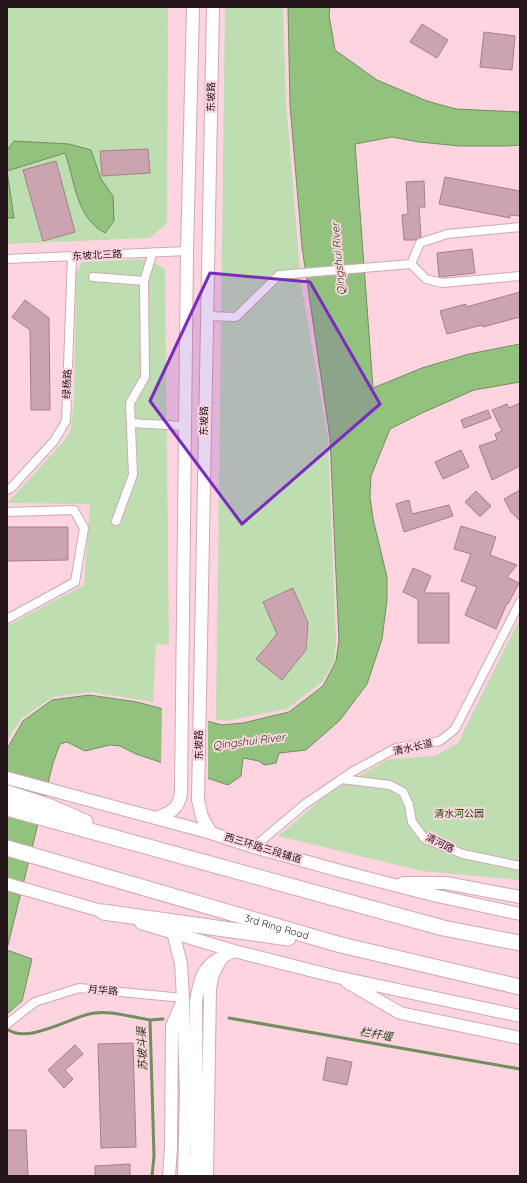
<svg xmlns="http://www.w3.org/2000/svg" width="527" height="1183" font-family="Quicksand,'Noto Sans SC',sans-serif">
<style>
.green{fill:#bedeb2}
.water{fill:#92c27e;stroke:#718e60}
.pier{fill:#fdd4df}
.lines{fill:none;stroke-linecap:round;stroke-linejoin:round}
.stream{stroke:#718e60;stroke-width:3}
.building{fill:#cca4af;stroke:#a57f8a}
.street-casing{stroke:#d0a9b4;stroke-width:10}
.secondary-casing{stroke:#d0a9b4;stroke-width:14}
.highway-casing{stroke:#d0a9b4;stroke-width:17}
.street{stroke:#fff;stroke-width:8}
.secondary{stroke:#fff;stroke-width:12}
.highway{stroke:#fff;stroke-width:15}
.marked{fill:#7b2cbf;fill-opacity:0.2;stroke:#7b2cbf;stroke-width:3;stroke-linejoin:round}
.labels{text-anchor:middle;dominant-baseline:central;stroke-width:4;stroke-linejoin:round;paint-order:stroke}
.street-label{font-size:10px;fill:#24161a;stroke:#fdd4df}
.park-label{font-size:10px;fill:#1c4800;stroke:#fdd4df}
.water-label{font-size:11px;font-style:italic;fill:#1e3d0e;stroke:#fdd4df}
</style>
<rect width="100%" height="100%" fill="#fdd4df"/>
<path class="green" d="M7,7H168L167,223L150,238L7,244Z
M225,7H283L286,101L301,283L328,438L336,641L334,662L322,682L287,709L227,721L216,719Z
M148,259L165,269L169,645L156,644L153,702L91,692L53,697L22,718L7,740V626L84,585L90,504L7,503L65,440L71,429L74,398L76,275L82,262Z
M520,618V880L422,871L278,836L329,793L389,759L435,756L458,743Z"/>
<path class="water" d="M288,7H330L329,15L335,50L377,80L427,101L456,109L520,112V145L507,146H460L419,142L392,137L355,144L373,388L422,368L469,354L520,344V382L474,390L422,413L390,429L371,476L370,497L373,519L387,577V600L382,639L367,684L340,720L306,750L279,753L276,763L264,765L259,761L243,758L241,776L228,785L136,754L120,746L110,745L85,751L67,742L60,744L53,763L7,949V749L23,721L52,700L89,695L137,702L222,725L243,723L289,712L323,686L336,661L339,641L330,438L302,247L290,105Z
M14,141L69,144L91,150L101,179L113,196L114,221L105,233C76,218 75,181 65,153L7,171L14,218H7V150Z
M7,950L32,959L22,1001L7,1014Z"/>
<path class="pier" d="M162,707L208,719V780L161,764Z"/>
<g class="lines">
<path class="stream" d="M229,1018L520,1069
M150,1020L163,1019
M7,1029C27,1044 68,1019 89,1014C107,1009 131,1017 150,1020L154,1156L152,1176"/>
</g>
<path class="building" d="M422,24L448,40L437,58L410,42Z
M484,32L515,36L512,70L480,67Z
M148,149L150,173L102,176L100,151Z
M56,161L75,232L43,241L23,170Z
M445,177L520,191V216L510,215V218L439,204Z
M424,181L425,207H419L421,237L416,240H404L402,215L408,214L406,182Z
M472,249L475,273L439,277L437,253Z
M520,292V317L483,327L482,325L447,334L440,311L466,304V307Z
M25,300L49,318L50,410H31L30,330L12,317Z
M520,403V466L492,480L479,446L497,440L495,434L502,431L492,410L507,404L509,408Z
M488,410L491,418L464,428L461,420Z
M461,450L469,467L443,479L435,462Z
M520,490V521L511,512L504,499Z
M476,491L491,506L480,517L465,502Z
M409,500L412,514L449,505L453,516L404,532L396,504Z
M461,526L496,537L490,555L517,565L507,577L519,583L508,604L507,603L496,629L465,615L477,587L461,581L471,554L454,549Z
M7,527H68V560L7,561Z
M413,568L431,576L424,593H449V643H418V599L403,592Z
M293,588L308,623L306,650L282,680L256,659L277,634L263,602Z
M133,1043L136,1147L101,1148L98,1044Z
M75,1045L83,1054L65,1070L73,1079L64,1088L48,1070Z
M327,1057L352,1062L347,1085L323,1080Z
M7,1130H26L28,1176H7Z
M130,1164V1176H95V1166Z"/>
<g class="lines">
<defs>
<path id="street" d="M7,259L187,251
M411,264L420,243L447,234L520,227
M93,277L144,281
M207,316L236,317L279,275L411,264L426,279L442,283L520,276
M131,423L185,426
M7,490L11,488L54,441L66,421L72,256
M7,512L74,510L84,528L75,582L7,619
M116,521L133,475L130,403L145,377L144,281L153,252
M341,779L390,785L403,792L409,805L412,822L425,839L463,854L520,866
M254,847L305,804L352,772L396,748L440,741L455,729L520,602
M7,1024L35,1002L79,988L183,998"/>
<path id="secondary" d="M7,778L211,833L254,847L344,872L433,895L520,914
M156,818C170,813 179,809 181,793L187,251L193,7
M211,833L202,817L198,800L213,7
M403,883H446L520,897
M7,884L112,914
M141,923L234,951L337,977L520,1016
M173,932L181,964L183,998L186,1092L184,1176
M347,982L400,1013L520,1038
M169,1176L171,1148L172,1026L182,1003
M195,1176L197,1152L196,1001C202,970 204,965 234,951
M207,1176L210,988L213,974L220,961"/>
<g id="highway">
<path d="M7,793L48,806L85,822"/>
<path d="M7,808L443,928L520,943"/>
<path id="s1" d="M7,848L341,945L520,987"/>
<path d="M103,912L288,938"/>
</g>
</defs>
<use href="#street" class="street-casing"/>
<use href="#secondary" class="secondary-casing"/>
<use href="#highway" class="highway-casing"/>
<use href="#street" class="street"/>
<use href="#secondary" class="secondary"/>
<use href="#highway" class="highway"/>
</g>
<path class="marked" d="M210,273L310,282L380,404L242,524L150,401Z"/>
<g class="labels">
<g class="street-label">
<text transform="translate(211 97) rotate(-89)">东坡路</text>
<text transform="translate(97 255) rotate(-3)">东坡北三路</text>
<text transform="translate(67 384) rotate(-88)">绿杨路</text>
<text transform="translate(204 421) rotate(-89)">东坡路</text>
<text transform="translate(198 745) rotate(-90)">东坡路</text>
<text transform="translate(413 747) rotate(-13)">清水长道</text>
<text transform="translate(440 843) rotate(26)">清河路</text>
<text transform="translate(263 848) rotate(17)">西三环路三段辅道</text>
<text stroke="none"><textPath href="#s1" startOffset="281">3rd Ring Road</textPath></text>
<text transform="translate(103 990) rotate(5)">月华路</text>
</g>
<g class="park-label">
<text x="459" y="813">清水河公园</text>
</g>
<g class="water-label">
<text transform="translate(338 259) rotate(-95)">Qingshui River</text>
<text transform="translate(249 741) rotate(-7)">Qingshui River</text>
<text transform="translate(376 1034) rotate(10)">栏杆堰</text>
<text transform="translate(142 1049) rotate(-92)">苏坡斗渠</text>
</g>
</g>
<rect width="527" height="1183" fill="none" stroke="#24161a" stroke-width="16"/>
</svg>
